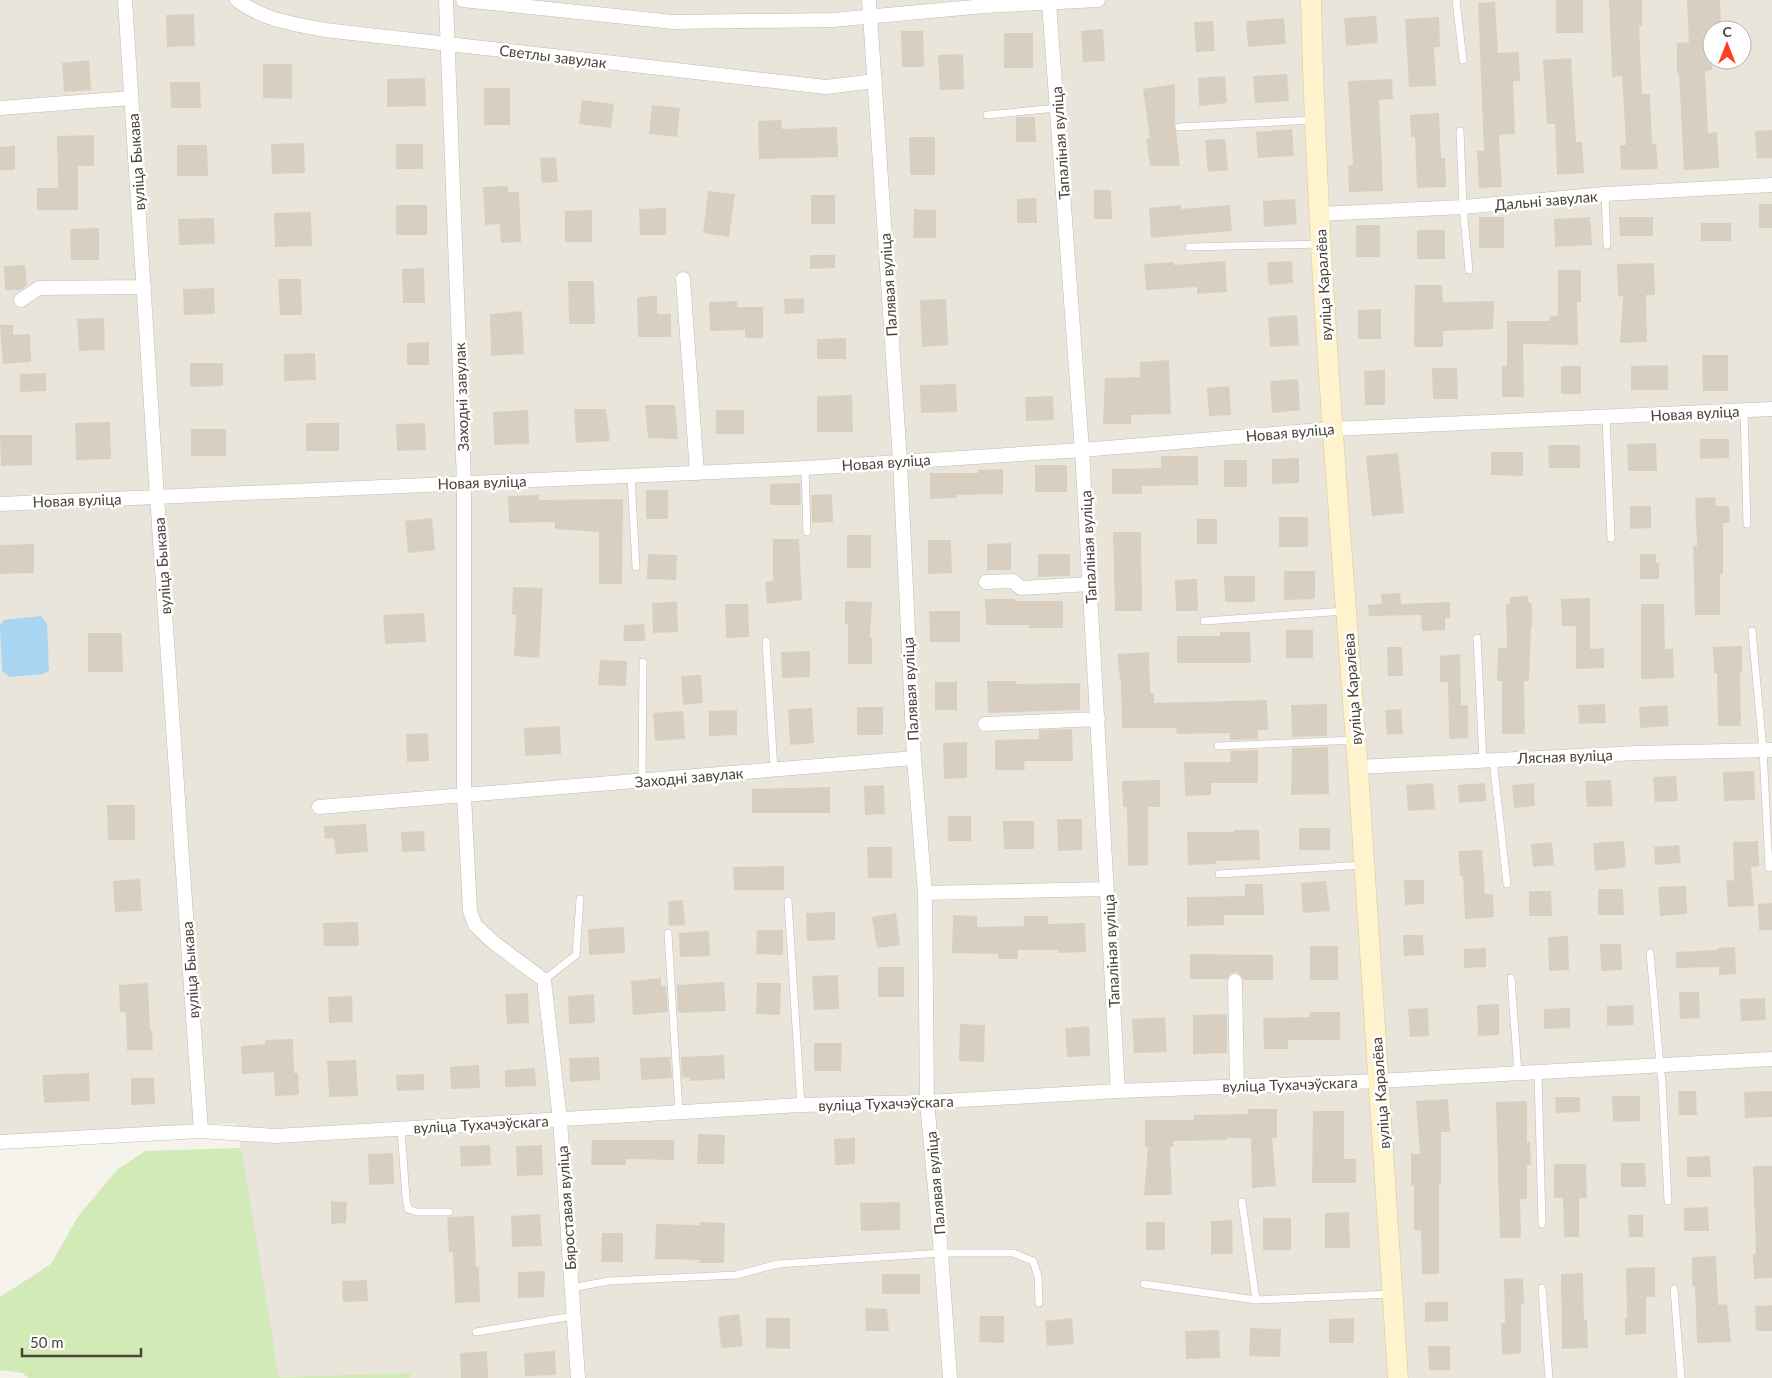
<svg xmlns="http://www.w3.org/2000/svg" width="1772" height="1378" font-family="Lato,sans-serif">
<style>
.residential{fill:#eae5da;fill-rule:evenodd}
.green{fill:#d2eab5}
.water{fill:#a9d4f2}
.building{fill:#d8cfc1}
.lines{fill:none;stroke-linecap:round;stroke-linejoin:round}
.lane-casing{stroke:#c2bbae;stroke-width:8}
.street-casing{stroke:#c2bbae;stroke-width:15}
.secondary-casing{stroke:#d6c79b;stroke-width:21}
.lane{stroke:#fff;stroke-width:7}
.street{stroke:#fff;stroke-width:14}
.secondary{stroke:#fff3cd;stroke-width:20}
.labels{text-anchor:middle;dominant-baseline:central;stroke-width:5;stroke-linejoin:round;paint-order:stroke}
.street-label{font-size:15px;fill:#4b4439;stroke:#fff}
</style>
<rect width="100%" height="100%" fill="#f6f3ec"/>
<path class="residential" d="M0,0H1772V1378H410L409,1373L279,1377L236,1123L0,1137ZM1712,30H1742V60H1712Z"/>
<path class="green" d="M241,1148L279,1377L410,1373V1378H28L23,1373L0,1370V1297L51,1264L79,1215L117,1170L145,1151Z"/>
<path class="water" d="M41,616L47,624L49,670L43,674L9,677L2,671L0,625L4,620Z"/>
<path class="building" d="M1556,0H1583V33H1556Z
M1609,0H1642V26H1639L1642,94H1650L1652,144H1656L1658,169L1621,170L1620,145H1626L1622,76L1612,77Z
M1687,0H1720L1721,27L1712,28V70L1705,71L1708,133L1717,132L1719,168L1684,170L1679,73H1677V43L1689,42Z
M1495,2L1498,53L1519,52L1520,81H1513L1515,134L1499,135L1502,187L1479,188L1477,151H1484L1478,3Z
M194,14L195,46L167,47L166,15Z
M1376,16L1378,43L1346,46L1344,18Z
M1439,17L1440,47H1434L1436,86L1409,87L1405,19Z
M1284,18L1286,44L1248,47L1246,21Z
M1213,21L1215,51L1196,52L1194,22Z
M1103,29L1105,61L1083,62L1081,31Z
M901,31H923L924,67H902Z
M1004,33H1033V68H1004Z
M963,54L964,89L940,90L938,55Z
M1571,58L1576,142H1582L1584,173L1557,175L1555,124H1547L1543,60Z
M89,60L91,90L64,92L62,63Z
M263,64H292V99L263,98Z
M1287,74L1289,101L1255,103L1253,76Z
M1225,76L1227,103L1199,106L1198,78Z
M425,78L426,106L387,107V79Z
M1392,79L1393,99L1379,100L1383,191L1349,192L1348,165H1353L1348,81Z
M170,82H200L201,108H171Z
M1175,84V123L1174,128L1176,131L1180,166H1150L1146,139L1150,138L1143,89Z
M484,88H510V125H484Z
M582,100L614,104L611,128L579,124Z
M652,105L680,108L677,137L649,134Z
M1439,113L1441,158H1445L1446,187L1417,188L1415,137H1411L1410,115Z
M1016,117H1035L1036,142H1016Z
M781,120L782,129L837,127L838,157L759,159L758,121Z
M1292,129L1294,156L1258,158L1256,132Z
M1772,130V158L1757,159L1755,131Z
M94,135V166H78V210H37V188H58L57,136Z
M909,137H935V175H910Z
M1225,139L1228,170L1208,172L1205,140Z
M304,143L305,173L272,174L271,144Z
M396,144H423V169H396Z
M177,145H207L208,176H177Z
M15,146V170H0V147Z
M556,157L558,182L542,183L540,158Z
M508,186V192H519L521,242L501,243L500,224L485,225L483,187Z
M1094,190H1111L1112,219H1094Z
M708,191L735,194L729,237L703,233Z
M811,195H835V224H811Z
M1036,198L1037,223H1017V199Z
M1295,199L1297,224L1264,227L1263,201Z
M1759,204H1772V228H1759Z
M396,205H427V235H396Z
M1181,205V209L1230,205L1232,231L1151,238L1149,208Z
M666,208V235H640L639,209Z
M914,209L936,210V238H913Z
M592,210V242H565V211Z
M311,212L312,246L275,247L274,213Z
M1479,217H1504V248H1479Z
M1590,217L1592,245L1555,247L1554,219Z
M1619,217H1653V236H1620Z
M214,218L215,244L179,245L178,219Z
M1701,223H1731V241H1701Z
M1356,225H1380V257H1356Z
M99,228V260H71L70,229Z
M1417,230H1445V259H1417Z
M810,255H835V268L810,269Z
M1225,261L1227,292L1197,294V287L1146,290L1144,264L1174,262V265Z
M1292,261L1293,283L1269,285L1267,262Z
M1654,263L1655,295H1646L1647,342L1620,343L1623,296L1618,297L1617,264Z
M25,265L27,285L21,290H5L4,266Z
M424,268L425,303H403L402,269Z
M1558,270H1581V302H1577L1578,345L1523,344L1524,397H1502V366H1507V321H1550V316H1558Z
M278,279H301L302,315H280Z
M568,281H594L595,324H569Z
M1415,285H1442L1443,302L1494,301L1493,329L1443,331V347H1414Z
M214,288L215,314L184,315L183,289Z
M657,296V314H671V337H638L637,297Z
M804,298V313L785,314L784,299Z
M946,299L948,345L922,347L920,300Z
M737,301V307H763V338H745V330L710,331L709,302Z
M1381,309V339H1358V310Z
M522,311L524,354L491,356L490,314Z
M1297,315L1299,345L1270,347L1268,317Z
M104,318L105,350L79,351L77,319Z
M0,325H13V335L30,334L31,362L3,364Z
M846,338V359H817V339Z
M429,342V365H407V343Z
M315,353L316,380L284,381V354Z
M1702,355H1728V391H1703Z
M1169,360L1171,414L1131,415V424H1103L1105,378L1140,377V362Z
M190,363H223V386L190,387Z
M1668,365V390H1631V366Z
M1561,366H1581V394H1561Z
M1432,368H1457L1458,399H1433Z
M1385,370V405H1365L1364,371Z
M46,373V391L20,392V374Z
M1298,379L1300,410L1272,413L1270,381Z
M956,384L957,412L921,413L920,385Z
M1229,386L1231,415L1209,416L1207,388Z
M852,395L853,432H817V396Z
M1053,396L1054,420L1026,421L1025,397Z
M645,405H675L678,439L648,438Z
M574,409H606L610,441L576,443Z
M528,410L529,444L494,445L493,412Z
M716,410H744V434H716Z
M110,422L111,459L76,460L75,423Z
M306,423H339V451H306Z
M425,423L426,450L397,451L396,424Z
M191,429H226V456H191Z
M0,435H32V465L1,466Z
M1700,439H1729V458L1700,459Z
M1656,443L1657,471H1628L1627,444Z
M1548,445H1580V468H1549Z
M1491,452H1523V476L1491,475Z
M1398,453L1404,513L1372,516L1366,456Z
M1161,456H1198V485L1142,486V494H1112V469L1161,468Z
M1299,458V483L1272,484V459Z
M1224,460H1247V487H1224Z
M1035,465H1067V492H1035Z
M1003,469V494L957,495V498L930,499V473H978V470Z
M800,483L801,505H770V484Z
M646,490H668V519H646Z
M832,494L833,522L812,523L811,495Z
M539,495V500L623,499L622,584H599V532L555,529V522L509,523L508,496Z
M1715,497L1716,506H1729L1730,523H1723V574H1720V615H1695L1693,546H1697L1695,498Z
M1630,506H1651V528L1630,529Z
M1279,517H1308V547H1279Z
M432,518L435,550L408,553L405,521Z
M1197,519H1217V544H1197Z
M1113,532H1141L1142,611H1115Z
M847,535H871V568H847Z
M773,539H799L802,600L767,604L765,582L773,581Z
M928,540H951L952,573L928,574Z
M1011,543V570H987V544Z
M34,544V573L0,574V545Z
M648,554L677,555L676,580L647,579Z
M1038,554H1070V576L1038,577Z
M1640,554H1656V563H1659V579H1640Z
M1284,571H1315V599L1284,600Z
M1224,576H1255V602H1225Z
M1197,579L1198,611H1176L1175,580Z
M513,587L543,588L539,658L514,656L516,615H512Z
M1400,593L1401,604L1450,602V618H1445V630L1422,631L1421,615L1369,616L1368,605L1382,604L1381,594Z
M1528,596L1529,603H1532V626H1531L1529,681H1524L1525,734H1502V681H1497L1498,648H1507L1506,604L1510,603V597Z
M1590,598V649L1604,648V668L1576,669V626H1562L1561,599Z
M985,599H1015V601H1063V628H1029V625H986Z
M845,601L872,602L870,638H872V664H848V624H845Z
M675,602H677L678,632L653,633L652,603Z
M725,604H748L749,637L726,638Z
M1641,604H1664L1665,649H1673L1674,678L1641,679Z
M929,611H960V642H930Z
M424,613L426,642L385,644L383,615Z
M644,624L646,641H623L624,625Z
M1286,630H1313V658H1286Z
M1220,632H1250L1251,663H1177V636H1220Z
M88,633H122L123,672H88Z
M1742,646V672L1740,673L1741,726H1718L1717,673H1714L1713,647Z
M1387,647H1402L1403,676H1388Z
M810,651V677L782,678L781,652Z
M1149,652L1150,693H1154V703L1267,700L1268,730H1258V739L1230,740V733L1177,734L1176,728H1122L1121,686L1117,654Z
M1460,654L1461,705H1468V738L1449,739L1448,682H1440V656Z
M600,660L627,661L626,686L598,685Z
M701,675L703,703L683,705L681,676Z
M987,681H1016V684L1080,683V710L988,713Z
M935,682H957V710H935Z
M1327,704V736L1292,737L1291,705Z
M1605,704L1606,723L1579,724L1578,705Z
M1667,705L1669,726L1640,728L1639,707Z
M857,707H883V735H857Z
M812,708L814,743L790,745L788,709Z
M1401,709L1403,734L1387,735L1385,710Z
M737,710V735L709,736V711Z
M683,711L685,739L655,741L653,713Z
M560,726L561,754L525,756L524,728Z
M1072,729L1073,761H1024L1025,770H995V740L1039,739V730Z
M428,733L429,761L407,762L406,734Z
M967,742V778L944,779L943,743Z
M1328,747L1329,794L1291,795L1292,748Z
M1258,750V783H1211V795L1185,796L1184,762H1231L1230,751Z
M1754,771L1755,800L1724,801L1723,772Z
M1676,776L1678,801L1655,802L1653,777Z
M1160,780V807H1148V865L1128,866L1127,807H1123L1122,781Z
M1611,780L1613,806L1587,807L1585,781Z
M1433,783L1435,809L1408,811L1406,785Z
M1485,783L1486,801L1459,803L1458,785Z
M1534,783L1535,806L1514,808L1512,785Z
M884,785L885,814L865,815L864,786Z
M830,787V813H752V789Z
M107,805H135V840H108Z
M948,816H971V841H948Z
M1057,819H1082V850L1058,851Z
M1003,821H1034V849H1004Z
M366,824L368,852L336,854L334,838L325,839L324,826Z
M1299,828H1330V850H1299Z
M1234,830H1259L1260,860L1216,861V864L1188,865L1187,832H1234Z
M424,831L425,851L402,852L401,832Z
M1624,841L1626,867L1595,871L1593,843Z
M1758,841L1759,866L1751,867L1754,906L1728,907L1726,881L1734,880L1733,842Z
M1552,842L1554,865L1533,867L1531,844Z
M1679,845L1681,863L1655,865L1654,847Z
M867,847H892V878H868Z
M1482,850L1485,894H1493L1494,917L1465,919L1463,876H1460L1458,851Z
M784,866V890H734L733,867Z
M140,879L142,911L115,912L113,881Z
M1404,880H1424V904L1405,905Z
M1326,881L1330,911L1303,913L1301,883Z
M1245,884H1263L1264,915H1224V925L1187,926V897L1245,896Z
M1686,886L1687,914L1660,916L1658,887Z
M1598,889H1623L1624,915H1598Z
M1529,891H1551L1552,916H1529Z
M683,900L685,925L669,926L668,901Z
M1772,903V930H1759L1758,904Z
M835,912V940L807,941L806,913Z
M896,913L900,945L877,948L872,917Z
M953,915L977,916V927L1024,926V916H1048V924L1085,923L1086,952L1058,953V950H1018V959H998V954L952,953Z
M358,922L359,946H324L323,923Z
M624,927L625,953L589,955L588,929Z
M757,930H783V955L756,954Z
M709,931L710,956L680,957L679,933Z
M1403,935H1423L1424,955L1404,956Z
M1568,936L1569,970L1549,971L1548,937Z
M1600,944H1621L1622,970L1601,971Z
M1310,946H1338V980H1310Z
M1735,947L1736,974L1719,975V967L1676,968V952L1718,950V948Z
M1486,948V967L1464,968V949Z
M1190,954L1273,955V980H1244L1240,974L1235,972L1230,974L1227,979H1190Z
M878,967H904V997H878Z
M838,975L839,1009L814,1010L812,976Z
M661,978V986H666L668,1012L633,1015L631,981Z
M724,982L726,1011L680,1013L678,1012L677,985Z
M148,983L150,1030L152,1031L153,1050H127L126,1012H120L119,985Z
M757,983H781L780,1015L756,1014Z
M1679,992H1699L1700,1018L1680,1019Z
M528,993L529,1023L507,1024L505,994Z
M594,994L595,1023L569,1024L568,996Z
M352,996L353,1022L329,1023L328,997Z
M1765,998L1766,1020L1741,1021L1740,999Z
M1499,1004V1035L1478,1036L1477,1005Z
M1633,1005L1634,1025L1607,1026V1006Z
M1428,1008L1429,1036L1410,1037L1408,1009Z
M1570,1008V1028L1544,1029V1009Z
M1310,1012H1340V1040H1288V1049H1264L1263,1018L1310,1017Z
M1227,1014V1053L1193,1054V1015Z
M1165,1017L1167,1052L1134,1053L1132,1019Z
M960,1024L985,1025L984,1062L959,1061Z
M1089,1026L1090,1056L1067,1057L1065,1028Z
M293,1039L294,1073H298L299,1095L275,1096L274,1072L242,1074L241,1046L265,1044V1040Z
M814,1043H842L841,1071H814Z
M724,1055L725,1079L690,1081V1077L682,1078L681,1057Z
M599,1057L600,1080L570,1082L569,1058Z
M670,1057L672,1078L641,1080L640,1058Z
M356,1060L358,1096L329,1097L327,1061Z
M479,1065L480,1088L451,1089L450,1067Z
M535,1068L536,1086L505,1087V1070Z
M89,1073L90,1101L44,1103L42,1075Z
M424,1074V1090L397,1091L396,1075Z
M131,1078H154L155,1104L131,1105Z
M1678,1091H1696L1697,1115H1679Z
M1772,1091V1117L1745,1118L1744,1092Z
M1612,1096H1640V1121L1613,1122Z
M1555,1097H1580V1112L1556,1113Z
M1448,1099L1450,1132H1441V1185H1439V1274H1422L1421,1230H1414V1186H1411V1154H1420L1416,1101Z
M1527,1101V1142H1530L1531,1165H1527V1199H1520L1521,1238H1500L1496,1102Z
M1248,1109H1277V1138H1272L1276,1186L1252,1188L1251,1138H1227V1140L1173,1141V1147H1170L1172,1195H1144L1148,1147H1145V1120H1194V1115L1248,1114Z
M1313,1111H1344V1159H1356V1183H1312Z
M698,1134L725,1135L724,1164H697Z
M855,1138V1164L835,1165L834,1139Z
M592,1140H674V1160L626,1159V1165H591Z
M490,1145L491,1165L461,1167L460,1146Z
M542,1145L543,1175L517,1176L516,1146Z
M393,1153L394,1184L369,1185L368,1154Z
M1710,1156L1711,1177H1687V1157Z
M1621,1163H1645L1646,1187H1621Z
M1554,1164H1586L1587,1198H1579V1237H1564L1563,1198H1554Z
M1753,1166H1772V1278L1754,1279L1753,1254H1756Z
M331,1201L347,1202L346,1223L331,1224Z
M900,1202V1230L861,1231L860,1203Z
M1708,1207L1709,1231H1684V1208Z
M1349,1212L1350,1248H1325V1213Z
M540,1214L542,1246L512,1247L511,1216Z
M1628,1215H1643V1237H1629Z
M474,1216L476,1267H479L480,1302L455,1303L453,1252H449L447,1217Z
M1263,1218H1291V1250H1263Z
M1232,1220L1233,1254H1211V1221Z
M700,1222L725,1223L724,1263H699L700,1260L655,1259L656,1224L700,1225Z
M1146,1222H1165V1250H1146Z
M602,1233H623V1262H601Z
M1716,1256L1718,1305L1727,1304L1731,1342L1697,1343L1695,1286H1692V1257Z
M1655,1267V1297H1646V1334L1625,1335V1318H1627L1626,1268Z
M545,1271L544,1297L518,1298V1272Z
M1583,1273L1584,1320L1587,1319L1588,1348L1562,1349L1561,1274Z
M882,1274H920V1294H882Z
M1523,1278L1524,1304H1521V1353L1502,1355L1501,1323H1505L1504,1279Z
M367,1280L368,1301L343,1302L342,1281Z
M1425,1302H1448V1321L1425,1322Z
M1772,1305V1331H1756L1755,1306Z
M865,1308L887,1309L889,1331H866Z
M739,1314L743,1346L721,1348L718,1317Z
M980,1316H1004V1343L979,1342Z
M766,1318H790V1349L766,1348Z
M1072,1318L1074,1344L1047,1346L1045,1321Z
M1354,1318V1343H1329V1319Z
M1250,1328L1281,1329L1280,1357L1249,1356Z
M1219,1330L1220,1358L1186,1359L1185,1331Z
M1428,1346H1450V1370H1429Z
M487,1351L488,1378H461L460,1353Z
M555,1351L556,1375L525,1376L524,1353Z"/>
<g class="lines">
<defs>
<path id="lane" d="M1456,0L1463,60
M987,115L1057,108
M1179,127L1313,120
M1460,131L1463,207L1469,270
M1605,194L1607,245
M1189,247L1320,244
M1744,410L1747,524
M1606,417L1611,538
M805,468L807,532
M631,476L636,567
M1204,621L1345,611
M1752,631L1763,750L1769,868
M1477,638L1483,761
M766,641L774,770
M1218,746L1355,740
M1493,760L1507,884
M642,780L643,662
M1219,874L1364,865
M788,901L801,1105
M668,933L679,1113
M1650,953L1660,1065L1662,1082L1668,1201
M1511,978L1518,1073
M544,980L576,955L580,899
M1538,1073L1542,1224
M401,1129L406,1198L408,1209L417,1212H449
M1242,1202L1256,1300L1390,1294
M1144,1284L1256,1300
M571,1288L609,1281L736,1275L778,1264L941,1253H1013L1033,1261L1038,1276L1039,1303
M1542,1288L1549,1378
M1674,1289L1681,1378
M476,1332L573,1316"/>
<path id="street" d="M125,0L157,497L201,1131
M237,0C263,20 294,24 325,30L826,87L875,81
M446,0L464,483V795L470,911L475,925L493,942L544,980L560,1120L578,1378
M463,0L673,22L833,20L984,6L1098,0
M869,0L900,461L914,758L925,893L927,1102L941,1253L950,1378
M1049,3L1082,450L1118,1091
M0,108L131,98
M1319,214L1463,207L1605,194L1772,185
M683,279L697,473
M21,300L39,288L144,287
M0,504L805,468L1082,450L1332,429L1772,409
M986,582L1013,581L1021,588L1090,584
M985,724L1098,719
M1358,767L1637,753L1772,750
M319,807L914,758
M925,893L1107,889
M1235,981L1237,1087
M0,1142L201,1131L276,1136L801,1105L927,1102L1118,1091L1379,1081L1772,1059"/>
<path id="secondary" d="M1311,0C1317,257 1339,513 1358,769C1372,972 1385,1175 1398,1378"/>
</defs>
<use href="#lane" class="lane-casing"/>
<use href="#street" class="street-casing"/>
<use href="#secondary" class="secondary-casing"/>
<use href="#lane" class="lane"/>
<use href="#street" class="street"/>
<use href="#secondary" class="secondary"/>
</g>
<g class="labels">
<g class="street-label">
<text transform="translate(553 56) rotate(7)">Светлы завулак</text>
<text transform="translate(1060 143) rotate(-94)">Тапаліная вуліца</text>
<text transform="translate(136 162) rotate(-94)">вуліца Быкава</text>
<text transform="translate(1546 200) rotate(-5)">Дальні завулак</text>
<text transform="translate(888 285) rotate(-94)">Палявая вуліца</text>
<text transform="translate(1323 285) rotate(-93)">вуліца Каралёва</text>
<text transform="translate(461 397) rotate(-92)">Заходні завулак</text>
<text transform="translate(1695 413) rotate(-3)">Новая вуліца</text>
<text transform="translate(1290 432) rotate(-5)">Новая вуліца</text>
<text transform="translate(886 462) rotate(-4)">Новая вуліца</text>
<text transform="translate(482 482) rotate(-2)">Новая вуліца</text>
<text transform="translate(77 500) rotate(-2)">Новая вуліца</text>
<text transform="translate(1088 547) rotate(-93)">Тапаліная вуліца</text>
<text transform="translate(162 566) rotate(-94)">вуліца Быкава</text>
<text transform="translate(910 689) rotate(-93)">Палявая вуліца</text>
<text transform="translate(1352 689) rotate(-94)">вуліца Каралёва</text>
<text transform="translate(1565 756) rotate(-2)">Лясная вуліца</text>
<text transform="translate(689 777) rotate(-5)">Заходні завулак</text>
<text transform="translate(1111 951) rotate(-93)">Тапаліная вуліца</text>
<text transform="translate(190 970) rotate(-94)">вуліца Быкава</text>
<text transform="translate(1290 1084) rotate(-2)">вуліца Тухачэўскага</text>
<text transform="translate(1380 1093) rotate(-94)">вуліца Каралёва</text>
<text transform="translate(886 1103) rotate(-2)">вуліца Тухачэўскага</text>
<text transform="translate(481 1124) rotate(-3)">вуліца Тухачэўскага</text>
<text transform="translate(935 1183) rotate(-95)">Палявая вуліца</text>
<text transform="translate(566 1208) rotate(-94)">Бяроставая вуліца</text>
</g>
</g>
<g transform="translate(1727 45)"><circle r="24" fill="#ffffff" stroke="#b7b4b0"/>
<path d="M0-4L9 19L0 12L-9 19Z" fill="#fc3f1d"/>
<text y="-8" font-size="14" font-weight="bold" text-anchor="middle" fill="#4b4439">С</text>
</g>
<path d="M22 1348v8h119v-8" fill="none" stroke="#4b4439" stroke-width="2.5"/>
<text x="30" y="1348" font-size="15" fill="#4b4439" stroke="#ffffff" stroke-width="4" paint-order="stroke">50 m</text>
</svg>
